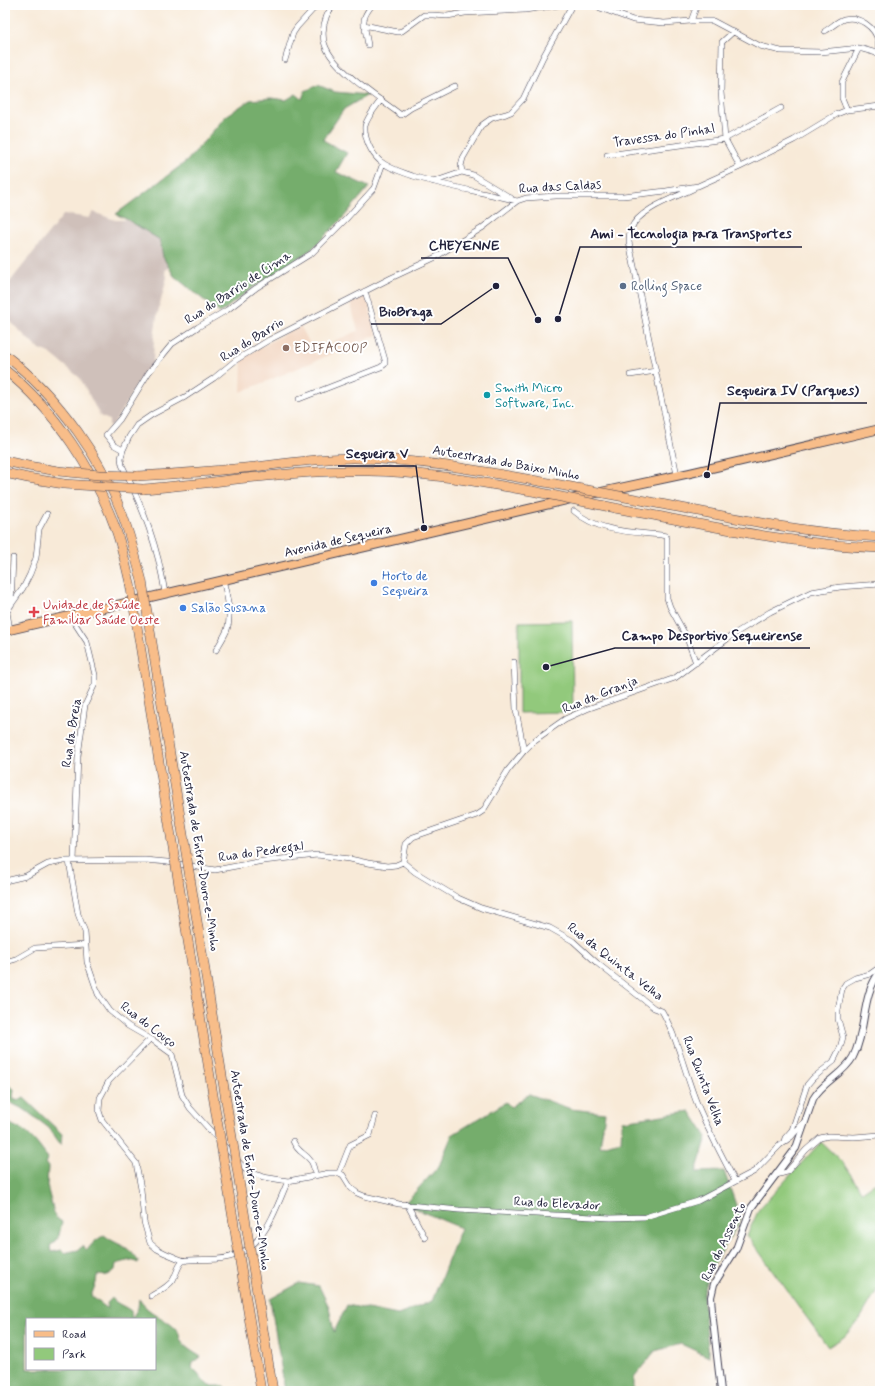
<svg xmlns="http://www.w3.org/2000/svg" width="885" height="1396" font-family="Mynerve,sans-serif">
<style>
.built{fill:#f2d4be}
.industrial{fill:#cfc0ba}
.green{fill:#92c97c;stroke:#5a765c}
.forest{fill:#75ad6c;stroke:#4c6854;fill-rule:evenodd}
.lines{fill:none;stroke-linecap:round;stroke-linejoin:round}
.minor-casing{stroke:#424053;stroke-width:6}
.tertiary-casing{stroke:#424053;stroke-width:8}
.primary-casing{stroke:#424053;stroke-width:10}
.motorway-casing{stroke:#424053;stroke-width:10}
.minor{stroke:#fff;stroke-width:5}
.tertiary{stroke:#fff;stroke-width:6}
.primary{stroke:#f8bd89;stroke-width:8}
.motorway{stroke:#f8bd89;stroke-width:9}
.motorway-bridge-casing{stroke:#424053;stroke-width:10;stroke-linecap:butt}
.motorway-bridge{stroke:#f8bd89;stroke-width:9}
.service-dot{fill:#5c6f8a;stroke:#fff;stroke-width:1.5}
.education-dot{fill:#8d6e63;stroke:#fff;stroke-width:1.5}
.culture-dot{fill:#0f9aa8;stroke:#fff;stroke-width:1.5}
.shop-dot{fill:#3f7fe0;stroke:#fff;stroke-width:1.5}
.health-dot{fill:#e0444e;stroke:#fff;stroke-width:1.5}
.labels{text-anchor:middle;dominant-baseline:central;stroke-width:4;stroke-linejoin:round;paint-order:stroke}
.street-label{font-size:13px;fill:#22223b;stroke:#fff}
.service-label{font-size:13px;fill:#4e5e75;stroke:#fff;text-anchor:start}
.education-label{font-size:13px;fill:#785e54;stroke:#fff;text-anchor:start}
.culture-label{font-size:13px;fill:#0d838f;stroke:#fff;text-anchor:start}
.shop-label{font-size:13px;fill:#366cbe;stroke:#fff;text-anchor:start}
.health-label{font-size:13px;fill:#be3a42;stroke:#fff;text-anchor:start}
.leader{fill:none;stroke:#22223b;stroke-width:1.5}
.callout-dot{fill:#22223b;stroke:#fff;stroke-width:1.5}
.callout-label{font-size:14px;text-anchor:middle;font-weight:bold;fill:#22223b;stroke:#fff;stroke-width:4;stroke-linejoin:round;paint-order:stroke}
</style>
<rect width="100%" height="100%" fill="#fff"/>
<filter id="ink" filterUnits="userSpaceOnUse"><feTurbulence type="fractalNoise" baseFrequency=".025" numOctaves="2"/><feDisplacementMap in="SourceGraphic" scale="8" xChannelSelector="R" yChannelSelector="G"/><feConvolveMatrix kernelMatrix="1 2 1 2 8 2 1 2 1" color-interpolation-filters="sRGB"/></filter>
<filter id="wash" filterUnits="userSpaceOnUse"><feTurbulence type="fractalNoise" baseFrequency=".012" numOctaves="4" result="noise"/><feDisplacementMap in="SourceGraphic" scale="16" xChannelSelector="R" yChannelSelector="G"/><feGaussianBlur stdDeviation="0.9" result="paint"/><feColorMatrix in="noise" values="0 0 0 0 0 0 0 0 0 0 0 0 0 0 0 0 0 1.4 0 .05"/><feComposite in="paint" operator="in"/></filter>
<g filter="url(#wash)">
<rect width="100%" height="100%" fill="#f8ead8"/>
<path class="built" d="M366,295L377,335L241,392L242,358L300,325L316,355L335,342L334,341L358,331L350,301Z"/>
<path class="industrial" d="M93,212L115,220H128L160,240L163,257L169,266L165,271L167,277L157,316L154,338L153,363L138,382L112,426L109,425V420L100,416L80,378L51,354L36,347L5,316V288L64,214L89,218Z"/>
<path class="green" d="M572,621L573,712L519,713V622Z
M821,1142L843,1163L862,1192L880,1180V1285L860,1319L844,1337L828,1347L747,1235L759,1209Z"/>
<path class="forest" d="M318,85L335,92L368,95L344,109L323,140L347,153L336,172L369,187L343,218L312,249L252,288L220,313L174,276L163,257L160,240L128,220L116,214L187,161L226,116L250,100L271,98L286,100L296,94L302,99L305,91Z
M5,1083L14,1089L13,1098L19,1100L24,1098L62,1134L61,1145L49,1128L25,1110L13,1104L5,1096Z
M529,1094L571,1109L605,1113L600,1146L621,1141L622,1121L690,1111L707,1137L696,1172L724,1171L741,1219L711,1270L703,1295L709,1357L681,1344L655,1351L634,1377V1391H285L270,1299L299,1283L319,1286L329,1307L334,1332L347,1305L398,1315L432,1301L461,1228L404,1204L439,1166L452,1135L506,1102L511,1107Z
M5,1119C10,1125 17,1127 24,1131C34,1138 41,1149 48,1158L45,1163L48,1167L47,1186L55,1217L62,1222L58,1239L50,1246L51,1252L62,1250L64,1253L78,1250L83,1246L87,1250L94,1242L104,1235C119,1247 127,1243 138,1261V1263L131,1260L116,1264L115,1270C108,1276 107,1276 97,1275L96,1283L91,1296L108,1309L107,1303L112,1298C116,1304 125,1306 131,1311L132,1318L138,1308L139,1299C148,1314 166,1318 177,1330C180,1333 179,1338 181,1341C184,1347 195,1353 201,1357L193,1363L192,1368L209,1386H224L226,1391H5ZM27,1319H155V1369H27Z"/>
</g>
<g filter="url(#ink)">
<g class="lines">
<defs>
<path id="minor" d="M334,5C331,9 327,13 326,18C323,25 322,38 325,45C333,69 380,99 401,115L411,108L455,86
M372,5C368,11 363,16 364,25L398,32L402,31L424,15H433L447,16L465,13L525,10L559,5
M597,5L600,8L633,20L664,23L691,21H713L760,46L781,51L821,52L859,48L880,54
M691,21L697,5
M367,26L365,29L368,45
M825,31C832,27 837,21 844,19C858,15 875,27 878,41C879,45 878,49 879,53
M733,32L722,42L721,92L725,139L740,167
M285,60L293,33L297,27L317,5
M381,100C376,107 367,117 365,126C364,138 371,153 380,161C390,169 402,172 413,176C447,187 482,192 517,201
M847,110L842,98V82L859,48
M607,155L725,139L781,108
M462,172L461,166L463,158L482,125L492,118L506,114L511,112L523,99L543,57L572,5
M433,182L462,172L473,175L511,198
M630,375L656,371
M299,399L381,367L385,364V360L365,291
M123,450L114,445L106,435L120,419L149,372L172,344L198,327L227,310L256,288L312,253L346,219L374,188L383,163
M677,475L629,242C629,238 629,233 631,229C637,210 676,197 693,189
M574,511C598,532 631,532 661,535L666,536L667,539V598L670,607L686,636L696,663
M165,593C158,546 143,508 122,465L121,458L123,450L129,437L137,425L153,414L185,397L214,378L236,360L269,340L391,278L434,258L482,228L517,201L526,198L556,196H623L666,191L698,186L740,167L794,140L837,114L847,110L880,106
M11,605L13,558
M70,616L87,642L95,675V684L85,705L78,756L74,861
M10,630L7,612L11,605L23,588L30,574L36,558L39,529L47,514
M216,650C220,643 224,637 227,630C232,615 227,595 223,580
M514,662L516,710L524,751
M69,861L78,914L85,932L87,962L98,994L110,1011L128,1026L154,1041L172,1054L182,1095L185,1100L190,1108L246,1170L263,1177L288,1181L329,1173H339L343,1175L351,1188L357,1193L364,1196L399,1204L459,1210L611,1218L645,1217L698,1201L755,1171L780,1145L791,1137L804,1122
M403,862L406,844L413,837L477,815L483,811L508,770L524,751L535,740L565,719L587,709L675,678L734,634L770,612L811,592L840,587L880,584
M403,862L415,872L458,898L481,908L550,928L573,941L597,963L617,979L654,1008L662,1011C679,1041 685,1075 698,1106C709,1132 722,1156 735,1181
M5,881L26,876L48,864L64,861L145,860L167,862L215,870L263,861L317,855L350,859L368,863L387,866L396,865L403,862
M5,962L16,959L35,948L86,945
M150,1039L109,1081L100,1098L99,1111L102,1120L136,1163L141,1189L144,1222L150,1243L157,1249L165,1253L177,1258L185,1261
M293,1141C298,1153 304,1152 310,1160C314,1164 314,1171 316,1176
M784,1141L785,1138L792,1130L807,1085L813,1078L833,1062L840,1048L843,1037L838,1019V1010L842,989L846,983L855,978L870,974L880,967
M339,1173L350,1145L370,1135L375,1116
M776,1175L787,1172L806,1150L820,1138L829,1136L854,1137L880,1135
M407,1204L425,1238
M151,1296C158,1292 168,1287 173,1280C176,1275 178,1265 183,1261C187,1259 211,1260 217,1259C262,1256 272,1217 288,1181"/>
<path id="tertiary" d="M721,1391L712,1311L711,1297L714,1284L736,1249L751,1208L796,1148L813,1099C822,1082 844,1074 853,1057C867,1030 861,995 880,972"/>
<path id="primary" d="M5,631L601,492L690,473L880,429"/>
<path id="motorway" d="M5,355C58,396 105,461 126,525C132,543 137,562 142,581
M5,370C55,410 95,471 116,530C122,547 126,566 130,583
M5,461L28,466L58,471
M5,473L28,478L64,484
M137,476C176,474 215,471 255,467C287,463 321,458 354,458C422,459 488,472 555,484
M143,489C219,483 294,469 370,471C425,472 478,482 532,491
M646,501C724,516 801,533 880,537
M615,508C703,524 791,545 880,548"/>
</defs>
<use href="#minor" class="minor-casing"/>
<use href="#tertiary" class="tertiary-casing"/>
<use href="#primary" class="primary-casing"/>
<use href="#motorway" class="motorway-casing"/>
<use href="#minor" class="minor"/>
<use href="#tertiary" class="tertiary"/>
<use href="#primary" class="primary"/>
<use href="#motorway" class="motorway"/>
<defs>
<path id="motorway-bridge" d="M58,471L99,475L137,476
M64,484L143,489
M555,484L646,501
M532,491L615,508
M142,581L273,1391
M130,583L261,1391"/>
</defs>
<use href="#motorway-bridge" class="motorway-bridge-casing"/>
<use href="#motorway-bridge" class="motorway-bridge"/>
</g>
</g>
<circle class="service-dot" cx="623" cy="286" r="4"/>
<circle class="education-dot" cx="286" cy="348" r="4"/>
<circle class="culture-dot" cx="487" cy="395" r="4"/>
<g class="shop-dot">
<circle cx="374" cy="583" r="4"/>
<circle cx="183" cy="608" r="4"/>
</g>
<path class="health-dot" d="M32 606h4v4h4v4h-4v4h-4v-4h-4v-4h4z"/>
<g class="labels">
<g class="street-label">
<text transform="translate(664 136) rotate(-8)">Travessa do Pinhal</text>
<text transform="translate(560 187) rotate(-3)">Rua das Caldas</text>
<text transform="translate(238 288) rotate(-33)">Rua do Barrio de Cima</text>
<text transform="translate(252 340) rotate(-32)">Rua do Barrio</text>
<text transform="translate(506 463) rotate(10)">Autoestrada do Baixo Minho</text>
<text transform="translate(338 541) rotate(-13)">Avenida de Sequeira</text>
<text transform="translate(600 695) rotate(-22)">Rua da Granja</text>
<text transform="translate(72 733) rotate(-81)">Rua da Breia</text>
<text transform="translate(199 851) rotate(81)">Autoestrada de Entre-Douro-e-Minho</text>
<text transform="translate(261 852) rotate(-8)">Rua do Pedregal</text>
<text transform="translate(615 962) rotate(38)">Rua da Quinta Velha</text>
<text transform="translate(148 1025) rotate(37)">Rua do Couço</text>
<text transform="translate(703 1081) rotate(69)">Rua Quinta Velha</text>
<text transform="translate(250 1170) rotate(81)">Autoestrada de Entre-Douro-e-Minho</text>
<text transform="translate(557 1204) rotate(3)">Rua do Elevador</text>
<text transform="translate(724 1242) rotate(-64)">Rua do Assento</text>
</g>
<g class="service-label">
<text x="631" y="286">Rolling Space</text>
</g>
<g class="education-label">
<text x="294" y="348">EDIFACOOP</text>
</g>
<g class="culture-label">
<text x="495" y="388">Smith Micro<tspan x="495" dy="15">Software, Inc.</tspan></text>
</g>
<g class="shop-label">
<text x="382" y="576">Horto de<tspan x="382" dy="15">Sequeira</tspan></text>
<text x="191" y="608">Salão Susana</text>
</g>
<g class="health-label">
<text x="43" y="605">Unidade de Saúde<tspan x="43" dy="15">Familiar Saúde Oeste</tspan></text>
</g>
</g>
<path class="leader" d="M558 319L580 247H802M538 320L508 258H421M496 286L441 324H371M707 475L720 403H867M424 528L416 466H338M546 667L615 648H810"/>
<g class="callout-dot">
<circle cx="558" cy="319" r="4"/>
<circle cx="538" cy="320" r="4"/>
<circle cx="496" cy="286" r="4"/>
<circle cx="707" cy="475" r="4"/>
<circle cx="424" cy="528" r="4"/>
<circle cx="546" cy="667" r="4"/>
</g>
<g class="callout-label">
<text x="691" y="238">Ami - Tecnologia para Transportes</text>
<text x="464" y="250">CHEYENNE</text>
<text x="406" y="316">BioBraga</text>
<text x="793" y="395">Sequeira IV (Parques)</text>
<text x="377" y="458">Sequeira V</text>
<text x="712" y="640">Campo Desportivo Sequeirense</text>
</g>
<rect width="885" height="1396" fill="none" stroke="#fff" stroke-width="20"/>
<rect x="26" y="1318" width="130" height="52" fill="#ffffff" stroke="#a7a7b1"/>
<rect x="34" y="1331" width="20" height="6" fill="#f8bd89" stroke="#a7a7b1"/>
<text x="62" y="1338" font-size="12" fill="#22223b">Road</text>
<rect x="34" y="1348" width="20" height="12" fill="#92c97c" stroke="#a7a7b1"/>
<text x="62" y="1358" font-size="12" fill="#22223b">Park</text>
</svg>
